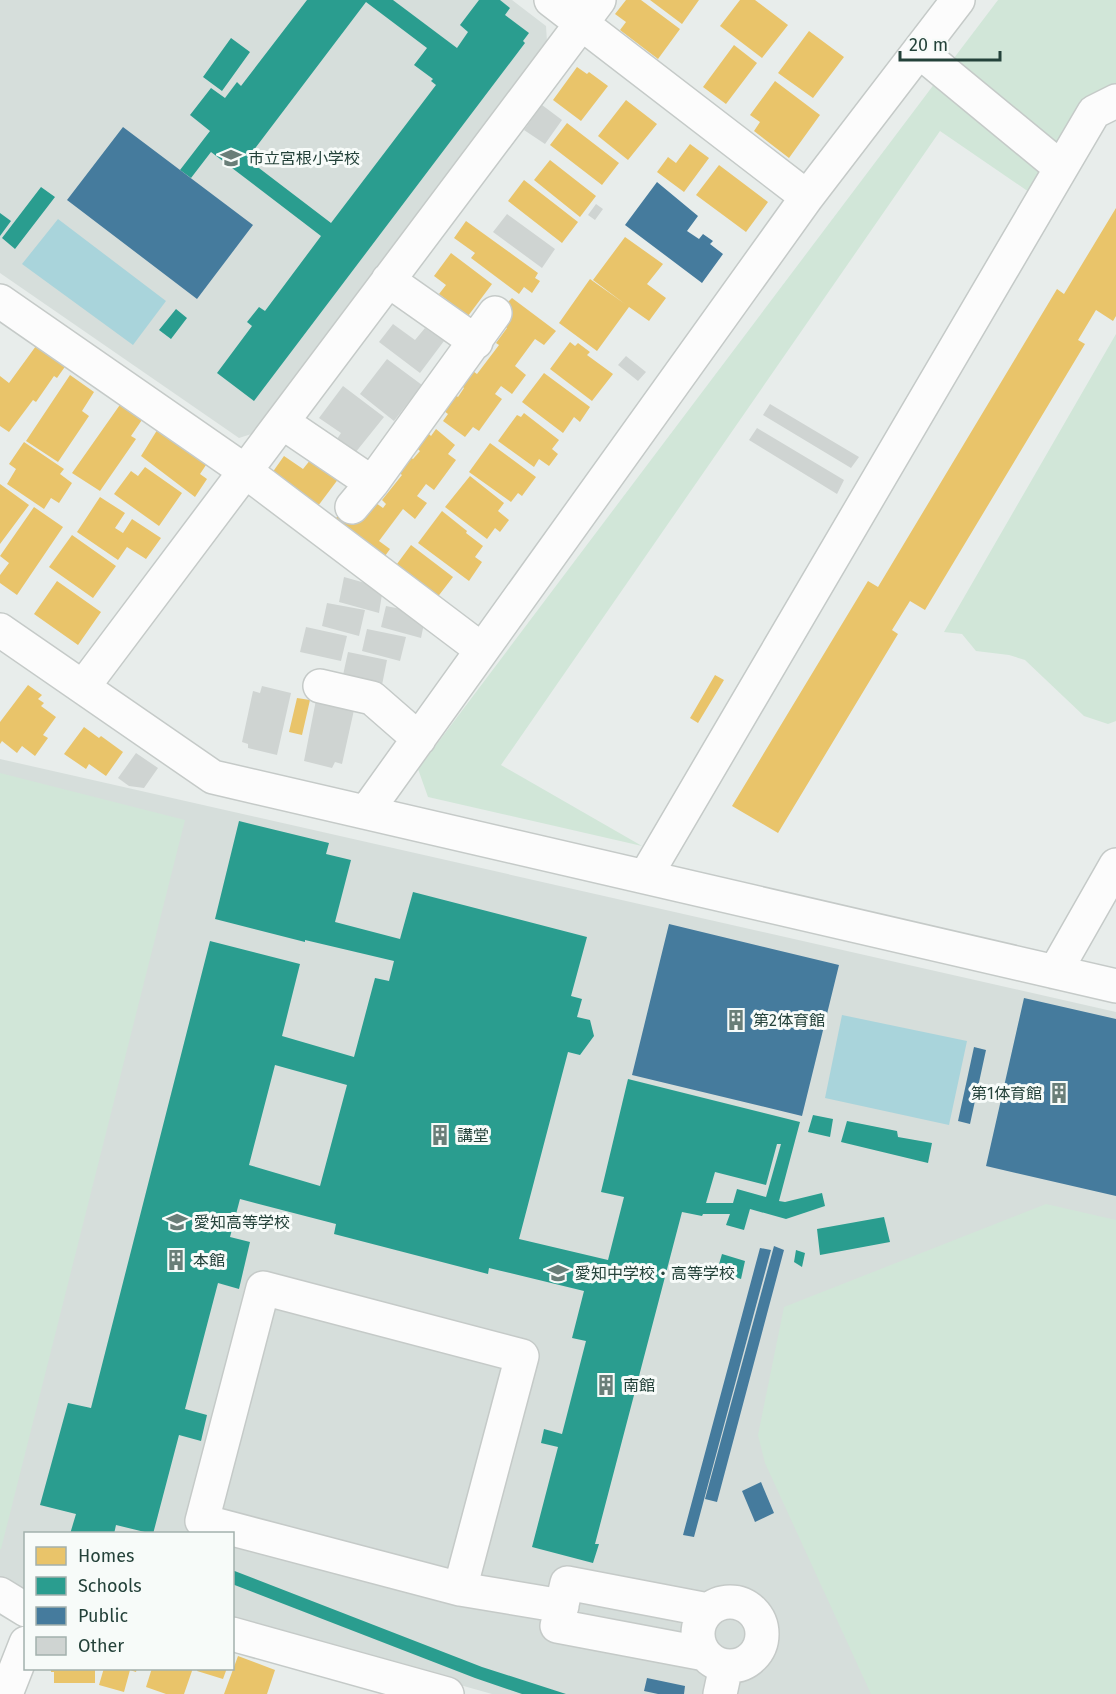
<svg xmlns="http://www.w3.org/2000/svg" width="1116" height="1694" font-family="'Fira Sans','Noto Sans JP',sans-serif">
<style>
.built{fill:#d6dedb}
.green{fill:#d1e6d8}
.water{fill:#a9d4db}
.homes{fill:#e9c46a}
.schools{fill:#2a9d8f;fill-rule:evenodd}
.public{fill:#457b9d}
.building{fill:#cfd4d2}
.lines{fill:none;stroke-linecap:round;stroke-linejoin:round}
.minor-casing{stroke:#c5cac8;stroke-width:36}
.minor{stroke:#fcfcfc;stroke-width:33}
.labels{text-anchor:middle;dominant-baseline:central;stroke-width:6;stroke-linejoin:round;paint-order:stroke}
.poi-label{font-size:16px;fill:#24423a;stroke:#f7fbf9;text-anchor:start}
</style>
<rect width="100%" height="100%" fill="#e8edeb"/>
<path class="built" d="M0,0H512L546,26L547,42L261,431L239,438L0,273Z
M0,759L1116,1012V1694H492L233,1621L232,1534H26L25,1595L0,1588Z"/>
<path class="green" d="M998,0H1116V86L1080,104L1055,145L951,62Z
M935,83L1041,171L1029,192L940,131L501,765L642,846L428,797L418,769Z
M1116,334V721L1108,724L1084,716L1025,660L1009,655L976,651L962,634L944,632Z
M0,773L185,820L1,1549H0Z
M1046,1204L1116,1220V1694H871L765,1463L758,1435L784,1307Z"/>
<path class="water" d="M58,219L166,301L133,345L22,264Z
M842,1015L967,1041L949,1125L825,1098Z"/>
<path class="homes" d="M626,0H641L680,29L658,59L620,30L626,22L615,14Z
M650,0H699L682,24Z
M740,0H755L788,25L762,58L720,26Z
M809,31L844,57L813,98L778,73Z
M734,45L757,63L726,104L703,87Z
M577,67L587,74L589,72L608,86L581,121L553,100Z
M775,81L820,115L789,158L754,131L760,122L750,115Z
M626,100L657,124L628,160L598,136Z
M567,123L619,163L602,185L550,145Z
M690,144L709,158L684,192L657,172L668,157L676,163Z
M550,160L596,196L580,217L534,180Z
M719,165L768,202L746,232L696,195Z
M524,180L578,222L562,243L508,201Z
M1116,208V316L1113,321L1096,310L1078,340L1085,344L925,610L910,601L892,630L898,634L778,833L732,806L868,581L878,587L1057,289L1064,294Z
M466,221L538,273L535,278L540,281L532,293L524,287L519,294L471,258L475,253L454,238Z
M625,237L663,264L647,284L666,298L649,321L629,307L597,351L559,323L590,279L625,304L593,280Z
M451,253L492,284L468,316L439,294L446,285L434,276Z
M503,298L508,302L512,298L556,331L544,345L535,339L515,366L526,375L512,394L501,386L495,394L502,399L479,431L473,427L465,437L443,421L448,414L440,408L452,392L458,397L464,388L459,384L470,369L477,374L499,345L496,343L507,328L500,323L496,308Z
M44,335L69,361L57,378L54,376L36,402L33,400L9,432L0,426V376L9,383Z
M570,342L575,346L578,343L590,352L587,355L613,374L592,401L550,369Z
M544,373L590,407L580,422L574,417L563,433L522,402Z
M70,375L94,392L82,411L89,416L58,462L26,441Z
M124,399L146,414L131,436L136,439L100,491L72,473Z
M524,413L559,440L552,449L558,454L549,466L539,459L534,467L498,441L517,415L521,417Z
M164,419L210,459L200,474L207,479L195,497L141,456Z
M436,429L455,445L448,454L456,460L434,490L426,484L417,496L427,503L415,519L403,509L379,541L390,549L380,563L334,521L342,510H360L367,515L376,503L383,508L386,504L382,500L402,475L394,469L406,454L413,459L420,451L414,446L426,431L431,436Z
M24,442L64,469L60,474L72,483L59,503L51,498L44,509L7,484L16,469L9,464Z
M490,443L536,477L522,496L518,493L511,502L469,472Z
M284,456L303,469L311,459L342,474L312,514L272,473Z
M145,467L182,493L159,526L114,494L131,471L138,476Z
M470,476L504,503L498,511L509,520L500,532L495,528L487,539L445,507Z
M0,484L29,505L0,544Z
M100,497L125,513L115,528L123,533L132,519L161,538L146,559L127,547L118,560L77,532Z
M34,507L63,527L17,595L0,583V575L9,563L0,556Z
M442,511L467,531L466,533L483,546L475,557L482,562L469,581L418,543Z
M72,535L116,566L93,598L49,567Z
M411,545L453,577L433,603L391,572Z
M57,581L101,612L78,645L34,614Z
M715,675L724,680L698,723L690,718Z
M28,685L42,695L38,699L44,703L41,706L56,717L43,735L48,738L35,756L22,746L17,753L2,741L0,744V722Z
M297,698L310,700L302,735L289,732Z
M84,727L99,738L101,736L123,752L106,776L89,764L86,769L64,754Z
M238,1656L275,1670L267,1694H224Z
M51,1668H95V1683H54V1672H51Z
M104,1668H137L136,1672L130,1670L124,1692L99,1685Z
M152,1668H193L184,1694H166L146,1687Z
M198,1668H227L223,1679L197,1671Z"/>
<path class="schools" d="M307,0H393L457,48L468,32L460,25L479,0H500L510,8L505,15L529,33L523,41L525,43L254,401L217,373L252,326L247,322L259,307L265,311L321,236L211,152L191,178L180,170L210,131L190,115L211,88L225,98L237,82L241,86ZM366,2L427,48L414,65L433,79L431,81L436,85L331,223L247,159Z
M231,38L250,52L222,91L203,77Z
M41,187L55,197L15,249L2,238Z
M0,213L11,221L0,236Z
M176,309L187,318L171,339L159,330Z
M239,821L329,843L326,854L351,860L335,922L400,939L413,892L587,937L571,996L582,999L577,1017L590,1020L594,1036L580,1055L568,1052L519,1239L608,1260L624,1197L601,1192L628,1079L800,1122L779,1201L785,1202L822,1193L825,1206L786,1219L750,1209L744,1230L726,1225L730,1214H703L702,1216L682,1212L595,1544H599L593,1563L532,1547L558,1447L541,1443L544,1429L562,1434L586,1341L572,1338L584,1291L489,1268L488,1274L334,1234L336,1224L240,1199L230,1237L250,1242L239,1289L218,1283L185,1409L207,1415L201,1441L179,1435L153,1534L116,1525L114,1534H70L76,1514L40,1505L68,1403L91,1408L210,941L300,964L282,1036L354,1057L375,978L389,981L394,961L305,940V942L215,919ZM275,1065L347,1085L320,1186L249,1165ZM777,1144H781L766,1197L737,1189L733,1203H706L715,1172L766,1185Z
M813,1115L833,1119L830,1137L808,1132Z
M847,1121L897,1131L898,1137L932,1143L928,1163L841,1142Z
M884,1217L890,1242L820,1255L817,1229Z
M796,1250L805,1253L802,1267L794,1262Z
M722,1254L745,1261L741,1279L717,1271Z
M232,1570L482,1667L566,1694H522L475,1678L232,1584Z"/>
<path class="public" d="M123,127L253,225L197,299L67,200Z
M657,182L698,216L687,231L699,239L703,234L713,241L710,244L723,254L702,283L625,225Z
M669,924L839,965L802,1116L632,1075Z
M1024,998L1116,1019V1196L986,1166Z
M974,1047L986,1050L970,1124L958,1121Z
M774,1246L784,1250L717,1502L705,1499Z
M760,1248L771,1250L694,1537L683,1535Z
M761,1482L774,1513L755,1522L742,1491Z
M647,1678L685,1686L684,1694H658L644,1691Z"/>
<path class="building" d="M542,105L562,120L545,144L524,130Z
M596,204L603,209L595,220L588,215Z
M507,214L555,249L542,268L493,232Z
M393,324L415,340L425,328L444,341L420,373L379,342Z
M626,356L646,372L638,381L618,365Z
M387,359L422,385L394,421L360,394Z
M343,386L384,417L355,453L337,439L341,433L319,418Z
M770,404L859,457L851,468L763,415Z
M757,428L844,480L837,494L749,440Z
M344,577L383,588L379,613L339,602Z
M327,603L365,610L359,636L322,626Z
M386,606L426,614L421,638L381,627Z
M306,627L347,636L341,661L300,652Z
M367,629L406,637L400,661L362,651Z
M348,652L387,660L382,685L343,675Z
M262,686L291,693L277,755L248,748V744L242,742L253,691L260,693Z
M316,700L346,706V710H354L342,764L335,762L332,768L304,761Z
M136,753L158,768L144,788L129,786L118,778Z"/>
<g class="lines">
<defs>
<path id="minor" d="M551,0L807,197
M919,51L1061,168
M388,280L476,342
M0,301L245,471L482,650
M282,422L372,483
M352,507L372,483L495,313
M0,630L213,777L1116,986
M320,686L372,698L419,739
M83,687L599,0
M366,812L807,197L958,0
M645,877L1094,112L1116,101
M1055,972L1116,865
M263,1288L522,1356L460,1589L202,1521Z
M460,1589L562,1606
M0,1594L26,1610
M698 1634a32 32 0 1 1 64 0a32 32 0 1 1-64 0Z
M232,1634L447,1694
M705,1654L557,1626L567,1583L708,1610
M6,1694L26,1643
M720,1694L726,1666"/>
</defs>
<use href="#minor" class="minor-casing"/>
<use href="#minor" class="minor"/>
</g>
<defs>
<symbol id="school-bare" viewBox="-9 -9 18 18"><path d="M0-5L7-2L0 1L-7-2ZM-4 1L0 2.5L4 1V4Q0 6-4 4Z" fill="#697e78" stroke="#f7fbf9" stroke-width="2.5" paint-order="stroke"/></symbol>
<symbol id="building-bare" viewBox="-9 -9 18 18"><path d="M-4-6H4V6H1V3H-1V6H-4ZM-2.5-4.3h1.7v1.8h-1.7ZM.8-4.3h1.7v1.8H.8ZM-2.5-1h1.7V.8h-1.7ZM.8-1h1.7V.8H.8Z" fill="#697e78" stroke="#f7fbf9" stroke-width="2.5" paint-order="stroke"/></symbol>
</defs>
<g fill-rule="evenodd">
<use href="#school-bare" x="216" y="143" width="30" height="30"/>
<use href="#building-bare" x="721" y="1005" width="30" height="30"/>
<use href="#building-bare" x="1044" y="1078" width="30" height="30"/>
<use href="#building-bare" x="425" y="1120" width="30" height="30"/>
<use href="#school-bare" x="162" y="1207" width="30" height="30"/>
<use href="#building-bare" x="161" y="1245" width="30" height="30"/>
<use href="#school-bare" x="543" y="1258" width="30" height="30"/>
<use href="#building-bare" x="591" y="1370" width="30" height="30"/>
</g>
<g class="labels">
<g class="poi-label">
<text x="248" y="158">市立宮根小学校</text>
<text x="753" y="1020">第2体育館</text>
<text x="1042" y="1093" text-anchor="end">第1体育館</text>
<text x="457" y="1135">講堂</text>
<text x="194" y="1222">愛知高等学校</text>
<text x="193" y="1260">本館</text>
<text x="575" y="1273">愛知中学校・高等学校</text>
<text x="623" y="1385">南館</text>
</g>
</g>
<rect x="24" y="1532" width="210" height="138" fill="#f7fbf9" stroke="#a3b1ad" stroke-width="1.5"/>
<rect x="36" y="1547" width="30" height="18" fill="#e9c46a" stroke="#a3b1ad" stroke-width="1.5"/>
<text x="78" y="1562" font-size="18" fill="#24423a">Homes</text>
<rect x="36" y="1577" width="30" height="18" fill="#2a9d8f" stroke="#a3b1ad" stroke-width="1.5"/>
<text x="78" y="1592" font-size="18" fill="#24423a">Schools</text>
<rect x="36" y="1607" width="30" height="18" fill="#457b9d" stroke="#a3b1ad" stroke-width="1.5"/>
<text x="78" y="1622" font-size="18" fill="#24423a">Public</text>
<rect x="36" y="1637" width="30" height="18" fill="#cfd4d2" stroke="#a3b1ad" stroke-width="1.5"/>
<text x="78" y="1652" font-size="18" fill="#24423a">Other</text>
<path d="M900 51v9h100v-9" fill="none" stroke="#24423a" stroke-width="3"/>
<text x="909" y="51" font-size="18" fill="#24423a" stroke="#f7fbf9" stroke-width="4.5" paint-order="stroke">20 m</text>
</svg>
